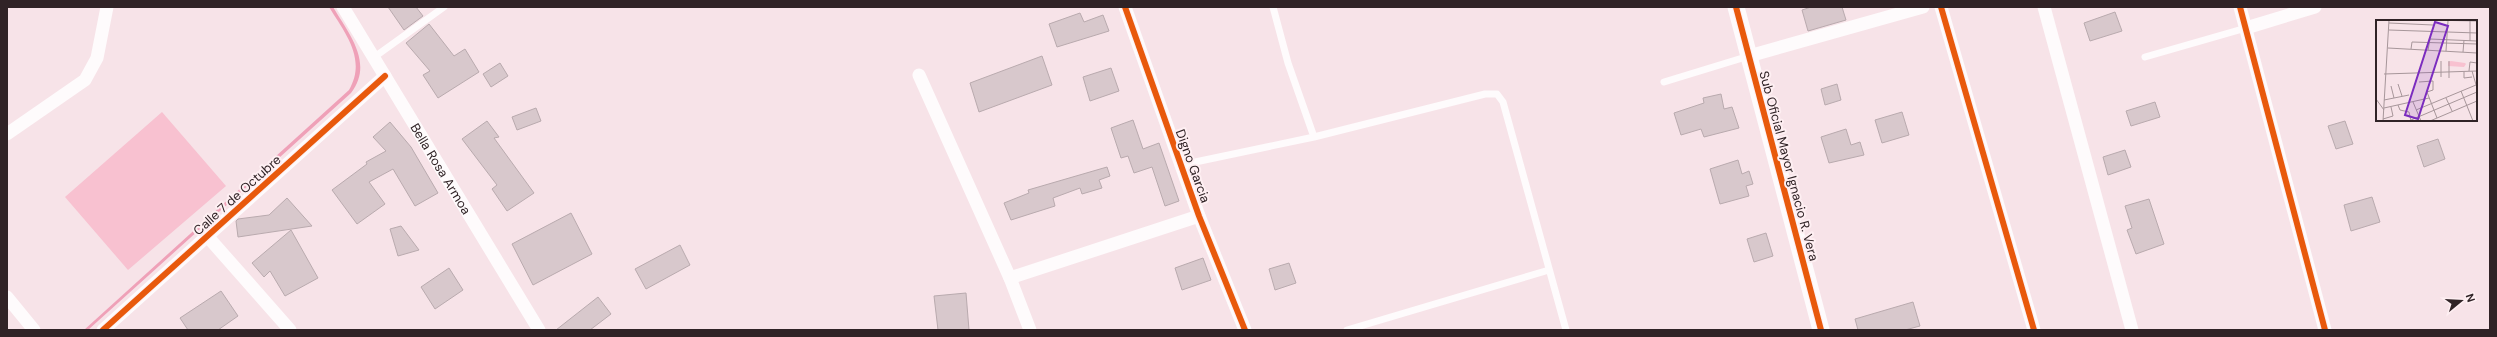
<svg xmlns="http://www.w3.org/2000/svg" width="2497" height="337" font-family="'DM Sans',sans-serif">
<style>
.green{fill:#f8c1d0}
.water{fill:#efa1b8}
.building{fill:#d8c8cc;stroke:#b9aaae}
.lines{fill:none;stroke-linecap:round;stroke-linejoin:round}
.service{stroke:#fefbfc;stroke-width:7}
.minor{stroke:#fefbfc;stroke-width:13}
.tertiary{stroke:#fefbfc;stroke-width:17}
.cycleway-casing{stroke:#feeff2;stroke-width:8}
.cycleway{stroke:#e8590c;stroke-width:6}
.labels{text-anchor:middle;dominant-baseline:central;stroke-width:4;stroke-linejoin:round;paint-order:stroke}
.street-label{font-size:13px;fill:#302326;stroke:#feeff2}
.inset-road{fill:none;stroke:#a7969a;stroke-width:1}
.view{fill:#7b2cbf;fill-opacity:0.15;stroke:#7b2cbf;stroke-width:2}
.inset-edge{fill:none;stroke:#302326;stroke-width:2}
</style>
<rect width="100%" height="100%" fill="#f7e3e8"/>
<path class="green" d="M162,112L226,186L128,270L65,197Z"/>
<path class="water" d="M329,7H333C349,34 374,63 351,93L88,330H84L349,90C367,59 345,33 329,7Z"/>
<path class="building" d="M388,7H416L423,16L404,30Z
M1811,7H1842L1846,20L1808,31L1802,10Z
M2115,12L2122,31L2090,41L2084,23Z
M1080,13L1084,22L1103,15L1109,31L1057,47L1049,24Z
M429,24L454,56L465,49L479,72L438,98L423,75L430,71L406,43Z
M1042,56L1052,85L979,112L970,83Z
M500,63L508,76L491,87L483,74Z
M1111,68L1119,91L1090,101L1083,77Z
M1837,84L1841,100L1825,105L1821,89Z
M1721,94L1724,109L1732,107L1739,128L1704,137L1701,129L1681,135L1674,113L1704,103L1703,98Z
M2155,102L2160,117L2131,126L2126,111Z
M536,108L541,121L517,130L512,117Z
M1902,112L1909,135L1882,143L1875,120Z
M1133,120L1143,149L1159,143L1179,201L1165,206L1152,167L1134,173L1128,156L1121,158L1111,128Z
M487,121L499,137L494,138L534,193L507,211L492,189L497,185L462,139Z
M2345,121L2353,144L2336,149L2328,126Z
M390,122L411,147L438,193L415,206L393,169L369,182L385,204L357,224L332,190L367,164L366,162L386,151L373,137Z
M1846,129L1851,145L1860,142L1864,155L1829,163L1821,137Z
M2438,139L2445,159L2424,167L2417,146Z
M2125,150L2131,167L2108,175L2103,157Z
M1738,160L1742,174L1749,171L1753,184L1746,186L1749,196L1720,204L1710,169Z
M1107,167L1110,176L1099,180L1102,188L1082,194L1080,188L1053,198L1055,206L1011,220L1004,203L1029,193L1028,190Z
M2372,197L2380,222L2351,231L2344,205Z
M287,198L312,226L238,237L236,221L238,219L269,215Z
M2149,199L2164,244L2136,254L2127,230L2132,228L2125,206Z
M571,213L592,254L533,285L512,244Z
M401,226L419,250L398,256L390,229Z
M291,230L318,278L285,296L270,271L264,277L252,263Z
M1766,233L1773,256L1754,262L1747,239Z
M680,245L690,265L646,289L635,269Z
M1203,258L1211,280L1182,290L1175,268Z
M1289,263L1296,283L1275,290L1269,269Z
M449,268L463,290L435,309L421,287Z
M221,291L238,316L218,330H188L180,318Z
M966,293L969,330H938L934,296Z
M598,297L611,314L590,330H556Z
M1913,302L1920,326L1905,330H1858L1855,319Z"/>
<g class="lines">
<path class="service" d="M1273,7L1288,63L1314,137
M2145,57L2246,28
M373,58L444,7
M1664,82L1749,56
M1181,165L1314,137L1485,94H1497L1503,102L1566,330
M1347,330L1549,270"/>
<g class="minor">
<path id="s1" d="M343,7L539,330"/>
<path d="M1125,7L1199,216L1245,330"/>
<path d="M1941,7L2034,330"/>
<path d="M2044,7L2132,330"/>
<path d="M2240,7L2325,330"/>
<path d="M2246,28L2315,7"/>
<path d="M1749,56L1923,7"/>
<path d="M919,75L1010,278L1030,330"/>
<path d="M7,134L85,80L97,58L107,7"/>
<path d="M208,237L290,330"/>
<path d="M1010,278L1199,216"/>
<path d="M7,297L34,330"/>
<path d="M103,330L385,76"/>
</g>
<path class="tertiary" d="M1736,7L1821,330"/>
<defs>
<path id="cycleway" d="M1125,7L1199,216L1245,330
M1736,7L1821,330
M1941,7L2034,330
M2240,7L2325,330
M103,330L385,76"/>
</defs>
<use href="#cycleway" class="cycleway-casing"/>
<use href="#cycleway" class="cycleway"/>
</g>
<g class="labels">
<g class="street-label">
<text transform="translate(1193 166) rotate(70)">Digno Garcia</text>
<text transform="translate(1789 166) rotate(75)">Sub Oficial Mayor Ignacio R. Vera</text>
<text stroke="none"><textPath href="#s1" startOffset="189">Bella Rosa Armoa</textPath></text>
<text transform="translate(237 195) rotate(-42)">Calle 7 de Octubre</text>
</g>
</g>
<g transform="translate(2376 20)">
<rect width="101" height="101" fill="#f7e3e8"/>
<path d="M75,41L89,43L90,44L88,47L72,46V42Z" fill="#f8c1d0"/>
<path class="inset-road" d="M52,0L101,1M13,3L57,5M13,10L101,13M94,21V0M12,28L101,33M35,29L36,22L101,24M52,30L54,19L101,21M70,31L72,1M87,32L88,20M93,51L94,42L101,43M96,51L101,68M88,52V58L96,57M8,54L101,51M65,57V41M73,58V41M43,62L57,61V70L51,72L61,98M22,64L26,76M15,66L18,78M85,71L97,101M70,78L76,91M0,79L8,90M8,80L33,75M37,82L45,101M22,85L24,90L33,92L35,101M8,88L53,78M40,90L100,65M7,99L17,96L15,87M35,100L101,72M7,101L13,0M54,101L101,81"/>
<path class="view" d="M59,2L72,6L42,99L29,95Z"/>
<rect width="101" height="101" class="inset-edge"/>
</g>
<rect width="2497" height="337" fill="none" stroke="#302326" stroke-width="16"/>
<g transform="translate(2461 301) rotate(72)" stroke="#feeff2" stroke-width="3" paint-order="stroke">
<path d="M0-3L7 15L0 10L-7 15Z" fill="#302326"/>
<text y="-6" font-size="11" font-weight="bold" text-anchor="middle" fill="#302326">N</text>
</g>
</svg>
